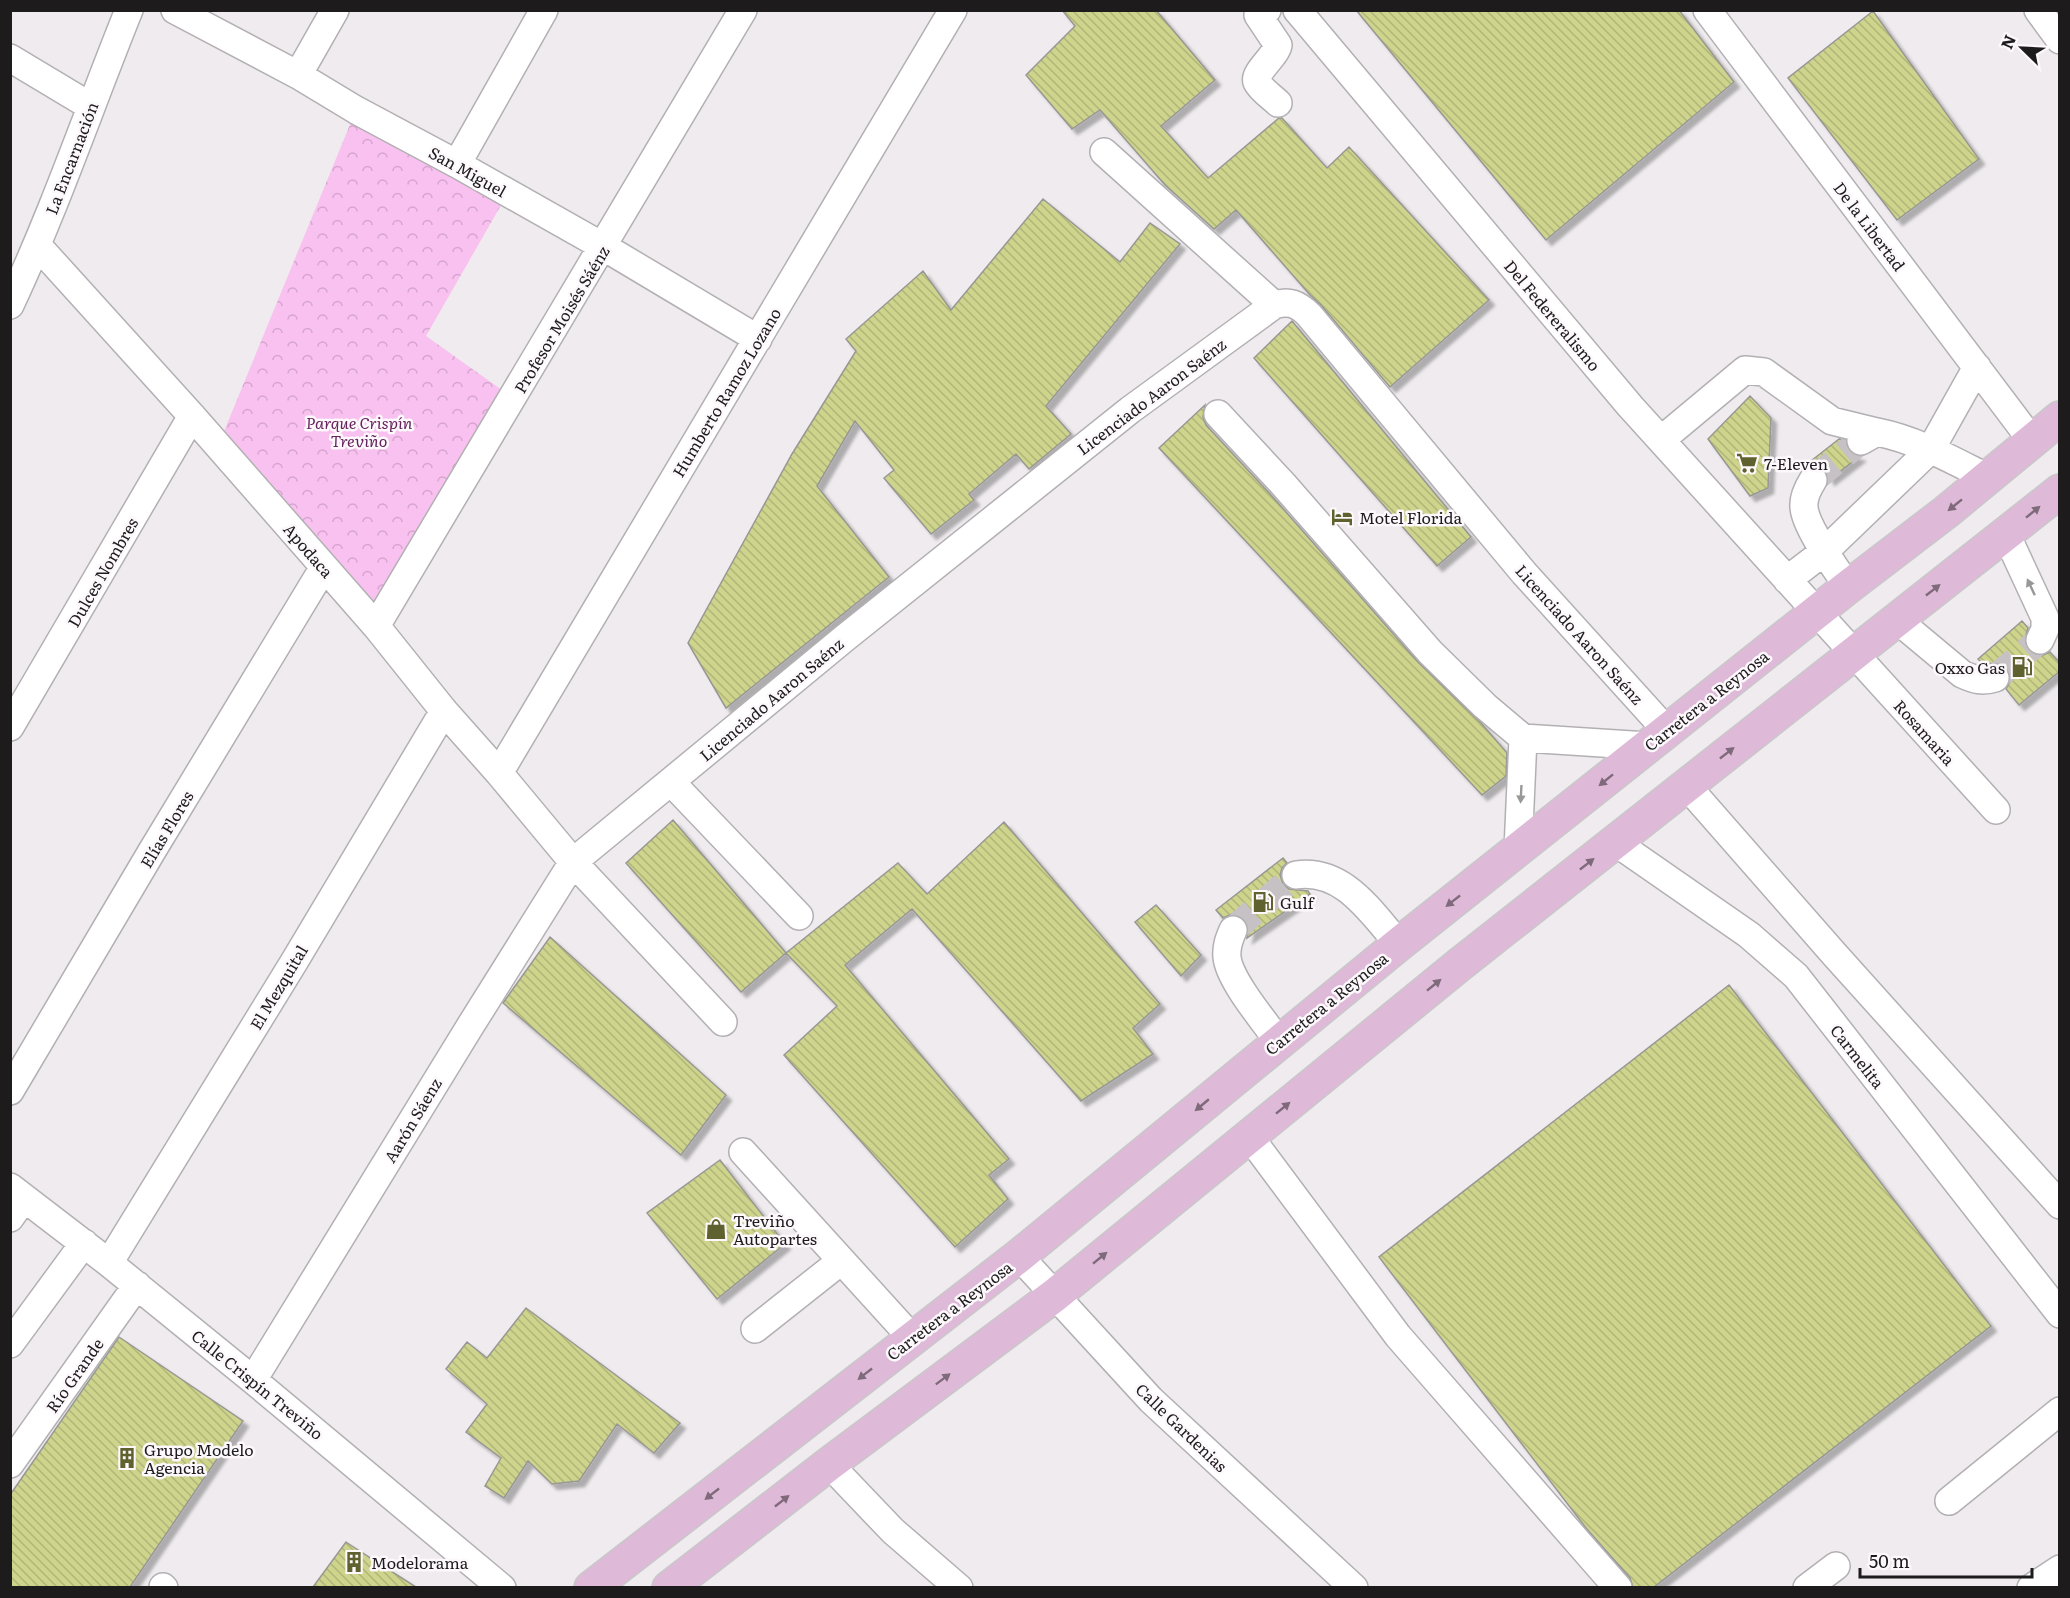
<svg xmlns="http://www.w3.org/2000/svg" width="2070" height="1598" font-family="Literata,serif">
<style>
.park{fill:url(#park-crowns)}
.building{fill:url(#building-back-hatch);stroke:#979894;stroke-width:1.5;filter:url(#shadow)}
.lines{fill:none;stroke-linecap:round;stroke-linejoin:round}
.minor-tunnel{stroke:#c5c1c4;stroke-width:27;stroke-dasharray:27 14;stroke-linecap:butt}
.minor-casing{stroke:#b3b0b3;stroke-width:30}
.major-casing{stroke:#c9c8c9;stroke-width:36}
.minor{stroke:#fff;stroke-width:27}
.major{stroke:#deb9d8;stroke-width:33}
.oneway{fill:#7e6a7a}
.oneway2{fill:#999899}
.labels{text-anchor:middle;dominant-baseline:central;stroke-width:5;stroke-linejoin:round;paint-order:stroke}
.street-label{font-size:16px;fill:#1d1b1c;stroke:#fcf8fb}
.park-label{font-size:16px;font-style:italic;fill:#64225d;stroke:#fcf8fb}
.poi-label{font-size:16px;fill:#1d1b1c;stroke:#fcf8fb;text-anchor:start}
</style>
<defs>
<pattern id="park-crowns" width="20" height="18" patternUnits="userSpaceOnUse" patternTransform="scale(1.5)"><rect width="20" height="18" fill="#f9c1f0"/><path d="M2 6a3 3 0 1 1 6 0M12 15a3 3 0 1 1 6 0" fill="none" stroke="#d5a5cd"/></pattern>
<pattern id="building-back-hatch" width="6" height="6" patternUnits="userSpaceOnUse" patternTransform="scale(1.5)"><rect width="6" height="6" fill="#ced48c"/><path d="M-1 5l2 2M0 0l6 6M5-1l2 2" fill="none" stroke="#b0b578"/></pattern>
<filter id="shadow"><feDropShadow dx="5.5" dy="5.5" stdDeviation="1.5" flood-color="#0004"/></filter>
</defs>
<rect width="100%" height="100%" fill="#efebee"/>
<path class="park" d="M356,110L508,193L426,336L513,398L376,626L218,446Z"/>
<path class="building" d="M1062,10H1156L1215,80L1161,126L1208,178L1279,118H1282L1327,168L1349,147L1489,300L1390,387L1321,305L1310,295L1236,210L1214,229L1165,185L1100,110L1072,129L1026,75L1075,26Z
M1356,10H1679L1734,82L1546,240Z
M1873,11L1979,159L1897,220L1788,78Z
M1043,199L1120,262L1150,223L1180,244L1046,406L1071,434L1029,469L1016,454L969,494L974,500L931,534L884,478L894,470L855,421L817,486L889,577L726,708L688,643L792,454L856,351L846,339L923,271L951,310Z
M1292,321L1471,537L1437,566L1254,358Z
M1750,396L1771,418L1768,488L1750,496L1708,439Z
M1205,405L1203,417L1206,425L1271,495L1418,662L1481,723L1507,753L1506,776L1482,795L1159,448Z
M1839,439L1845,440L1847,448L1853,454L1860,456L1829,480L1826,472L1821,466L1813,464L1802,468Z
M2022,621L2028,628L2024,641L2028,650L2033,654L2041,656L2050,652L2060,663V671L2019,705L2006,689L2010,682V675L2007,667L1999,663L1983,664L1978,659Z
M673,820L786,953L741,992L626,863Z
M1004,822L1160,1004L1133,1028L1153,1054L1081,1101L912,909L845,965L1009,1159L989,1175L1008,1199L955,1247L784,1055L837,1006L786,953L898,863L927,894Z
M1283,858L1287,863L1282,868L1280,875L1283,884L1289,889L1308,891L1310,894L1247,938L1249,929L1245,920L1240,916L1232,914L1223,918L1216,910Z
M1156,905L1201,955L1181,976L1135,922Z
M550,937L726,1095L681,1155L503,1003Z
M1729,985L1991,1326L1654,1587H1633L1630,1578L1586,1528L1379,1257Z
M720,1160L785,1244L717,1299L647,1213Z
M526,1308L680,1423L654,1453L617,1424L579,1481L552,1484L528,1461L504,1498L485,1486L501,1458L466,1432L487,1404L446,1369L467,1342L487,1358Z
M119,1337L243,1421L130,1587H10V1495Z
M346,1542L355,1548L416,1587H313Z"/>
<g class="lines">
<path class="minor-tunnel" d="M1813,480L1858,443
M1995,678L2040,640
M1233,930L1296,875"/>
<defs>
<path id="minor" d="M175,10L298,75L356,110L457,164L604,247L758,339
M1267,10L1258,15L1278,45C1276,56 1253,73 1257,82C1261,90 1272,97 1278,103
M1297,10L1630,406L1996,810
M1707,10L2033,442
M2038,10L2060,40
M10,58L90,106
M298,75L335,10
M1104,152L1274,305
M457,164L544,10
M38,246L192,416L376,626L444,711L499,773L573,862L723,1022
M10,305C55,209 89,109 129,10
M1218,414L1283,484L1430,652L1485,706L1523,738L1648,746
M1661,440L1745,370L1764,372L1832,421L1877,432
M1861,441L1877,432C1917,440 1952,460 1988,478
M1813,480C1808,488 1803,498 1804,507C1805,527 1837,570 1848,587
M2006,534L2045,618V629L2040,640
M1787,580L1825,551L1931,449L1977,367
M1896,619L1962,674C1975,680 1982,682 1995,678
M376,626L743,10
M10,727L192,416
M499,773L953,10
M671,782L799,916
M1686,785L1835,955L2060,1205
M1615,842L1749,935L1796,976L2060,1314
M1518,850L1523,738
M1296,875C1344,868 1371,913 1399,944
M1233,930C1229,939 1226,947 1227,957C1229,980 1265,1022 1279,1042
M10,1091L152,851L324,567
M1249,1136L1398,1336L1618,1588
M743,1152L912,1338
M10,1187L109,1263L253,1380L502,1588
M10,1218L24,1198
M1019,1256L1151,1400L1354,1588
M109,1263L294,962L444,711
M755,1329L841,1261
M10,1344L84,1243
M253,1380L469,1028L573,862L846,637L1130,410L1274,305C1289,300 1298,304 1309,315L1524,573L1667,731
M10,1464L137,1285
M829,1464L893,1531L959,1588
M1949,1501L2060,1411
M163,1587L164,1588
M1807,1588L1836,1566
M2031,1588L2060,1569"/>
<path id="major" d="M591,1588L1019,1256L1399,944L1848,587L1946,512L2060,418
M669,1588L829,1464L1055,1295L1459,965L2060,491"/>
</defs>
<use href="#minor" class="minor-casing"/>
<use href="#major" class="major-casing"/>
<use href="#minor" class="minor"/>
<use href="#major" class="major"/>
</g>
<defs><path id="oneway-solid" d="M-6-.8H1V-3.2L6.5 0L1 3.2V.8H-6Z" transform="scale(1.5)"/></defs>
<g class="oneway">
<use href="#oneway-solid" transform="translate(1955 505) rotate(141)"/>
<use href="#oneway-solid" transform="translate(2033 512) rotate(-39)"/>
<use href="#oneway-solid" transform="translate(1933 590) rotate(-38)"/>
<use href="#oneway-solid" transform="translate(1727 753) rotate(-38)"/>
<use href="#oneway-solid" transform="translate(1606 780) rotate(141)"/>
<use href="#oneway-solid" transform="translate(1587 864) rotate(-38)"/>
<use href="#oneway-solid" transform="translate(1453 901) rotate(142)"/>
<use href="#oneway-solid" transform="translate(1434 985) rotate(-39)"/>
<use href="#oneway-solid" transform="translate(1202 1105) rotate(140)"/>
<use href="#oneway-solid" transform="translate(1283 1108) rotate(-39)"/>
<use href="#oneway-solid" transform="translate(1100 1258) rotate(-39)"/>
<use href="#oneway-solid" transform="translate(865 1374) rotate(142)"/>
<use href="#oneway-solid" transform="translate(943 1379) rotate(-37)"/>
<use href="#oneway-solid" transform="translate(712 1494) rotate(142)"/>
<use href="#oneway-solid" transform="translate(782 1501) rotate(-38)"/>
</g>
<g class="oneway2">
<use href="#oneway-solid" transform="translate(2031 587) rotate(-115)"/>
<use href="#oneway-solid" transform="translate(1521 794) rotate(93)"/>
</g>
<defs>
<symbol id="supermarket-bare" viewBox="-9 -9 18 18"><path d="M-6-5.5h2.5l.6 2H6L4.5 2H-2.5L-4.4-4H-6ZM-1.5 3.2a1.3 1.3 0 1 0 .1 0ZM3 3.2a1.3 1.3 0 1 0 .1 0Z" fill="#5f622f" stroke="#fcf8fb" stroke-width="2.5" paint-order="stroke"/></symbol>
<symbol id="hotel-bare" viewBox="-9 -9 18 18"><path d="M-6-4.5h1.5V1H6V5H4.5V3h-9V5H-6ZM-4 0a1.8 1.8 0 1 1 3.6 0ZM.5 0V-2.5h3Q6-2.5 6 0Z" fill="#5f622f" stroke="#fcf8fb" stroke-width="2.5" paint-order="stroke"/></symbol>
<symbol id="fuel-bare" viewBox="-9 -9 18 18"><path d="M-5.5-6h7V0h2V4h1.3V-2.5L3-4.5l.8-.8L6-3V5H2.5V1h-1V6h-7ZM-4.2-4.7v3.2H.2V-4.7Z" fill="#5f622f" stroke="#fcf8fb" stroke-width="2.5" paint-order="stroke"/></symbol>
<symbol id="shop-bare" viewBox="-9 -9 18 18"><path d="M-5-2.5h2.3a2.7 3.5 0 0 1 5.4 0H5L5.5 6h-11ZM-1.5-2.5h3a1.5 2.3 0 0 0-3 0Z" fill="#5f622f" stroke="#fcf8fb" stroke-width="2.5" paint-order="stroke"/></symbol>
<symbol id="building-bare" viewBox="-9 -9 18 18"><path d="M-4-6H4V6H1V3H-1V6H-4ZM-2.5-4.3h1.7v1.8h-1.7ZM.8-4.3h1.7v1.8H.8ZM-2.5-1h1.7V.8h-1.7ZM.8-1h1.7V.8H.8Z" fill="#5f622f" stroke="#fcf8fb" stroke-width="2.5" paint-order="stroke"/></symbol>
</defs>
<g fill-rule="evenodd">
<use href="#supermarket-bare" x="1732" y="448" width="30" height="30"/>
<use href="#hotel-bare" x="1327" y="502" width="30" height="30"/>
<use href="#fuel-bare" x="2007" y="652" width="30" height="30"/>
<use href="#fuel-bare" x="1248" y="887" width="30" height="30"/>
<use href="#shop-bare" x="701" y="1214" width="30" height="30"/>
<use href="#building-bare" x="112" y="1443" width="30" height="30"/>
<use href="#building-bare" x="339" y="1547" width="30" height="30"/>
</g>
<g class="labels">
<g class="street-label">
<text transform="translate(71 158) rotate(-69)">La Encarnación</text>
<text transform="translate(468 171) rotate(29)">San Miguel</text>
<text transform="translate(1870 226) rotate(53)">De la Libertad</text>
<text transform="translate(1553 315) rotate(50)">Del Federeralismo</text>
<text transform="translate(561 319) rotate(-59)">Profesor Moisés Sáénz</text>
<text transform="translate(726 392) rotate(-59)">Humberto Ramoz Lozano</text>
<text transform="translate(1151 396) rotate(-37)">Licenciado Aaron Saénz</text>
<text transform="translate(309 550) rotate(49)">Apodaca</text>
<text transform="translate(102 572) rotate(-60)">Dulces Nombres</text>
<text transform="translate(1580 634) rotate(48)">Licenciado Aaron Saénz</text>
<text transform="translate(771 699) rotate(-40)">Licenciado Aaron Saénz</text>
<text transform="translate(1706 700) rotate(-38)">Carretera a Reynosa</text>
<text transform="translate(1925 732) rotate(48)">Rosamaria</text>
<text transform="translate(166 829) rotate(-59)">Elías Flores</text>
<text transform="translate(278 987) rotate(-59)">El Mezquital</text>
<text transform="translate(1326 1003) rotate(-39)">Carretera a Reynosa</text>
<text transform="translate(1858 1056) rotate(52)">Carmelita</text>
<text transform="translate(412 1120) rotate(-59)">Aarón Sáenz</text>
<text transform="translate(949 1310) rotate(-37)">Carretera a Reynosa</text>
<text transform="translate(74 1375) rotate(-55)">Río Grande</text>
<text transform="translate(258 1384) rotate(39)">Calle Crispín Treviño</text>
<text transform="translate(1182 1427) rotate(44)">Calle Gardenias</text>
</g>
<g class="park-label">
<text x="359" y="422">Parque Crispín<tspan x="359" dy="18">Treviño</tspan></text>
</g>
<g class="poi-label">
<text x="1764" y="463">7-Eleven</text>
<text x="1359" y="517">Motel Florida</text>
<text x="2005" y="667" text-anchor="end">Oxxo Gas</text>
<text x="1280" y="902">Gulf</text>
<text x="733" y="1220">Treviño<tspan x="733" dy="18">Autopartes</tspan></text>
<text x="144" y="1449">Grupo Modelo<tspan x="144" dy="18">Agencia</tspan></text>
<text x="371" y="1562">Modelorama</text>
</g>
</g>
<rect width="2070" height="1598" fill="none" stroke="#1d1b1c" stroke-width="24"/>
<g transform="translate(2022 48) rotate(294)" stroke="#fcf8fb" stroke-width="4.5" paint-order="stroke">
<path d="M0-4.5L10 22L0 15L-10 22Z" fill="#1d1b1c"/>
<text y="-9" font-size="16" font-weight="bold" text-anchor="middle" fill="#1d1b1c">N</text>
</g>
<path d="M1860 1568v9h172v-9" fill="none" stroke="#1d1b1c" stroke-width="3"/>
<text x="1869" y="1568" font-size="18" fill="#1d1b1c" stroke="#fcf8fb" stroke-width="4.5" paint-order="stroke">50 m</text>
</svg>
